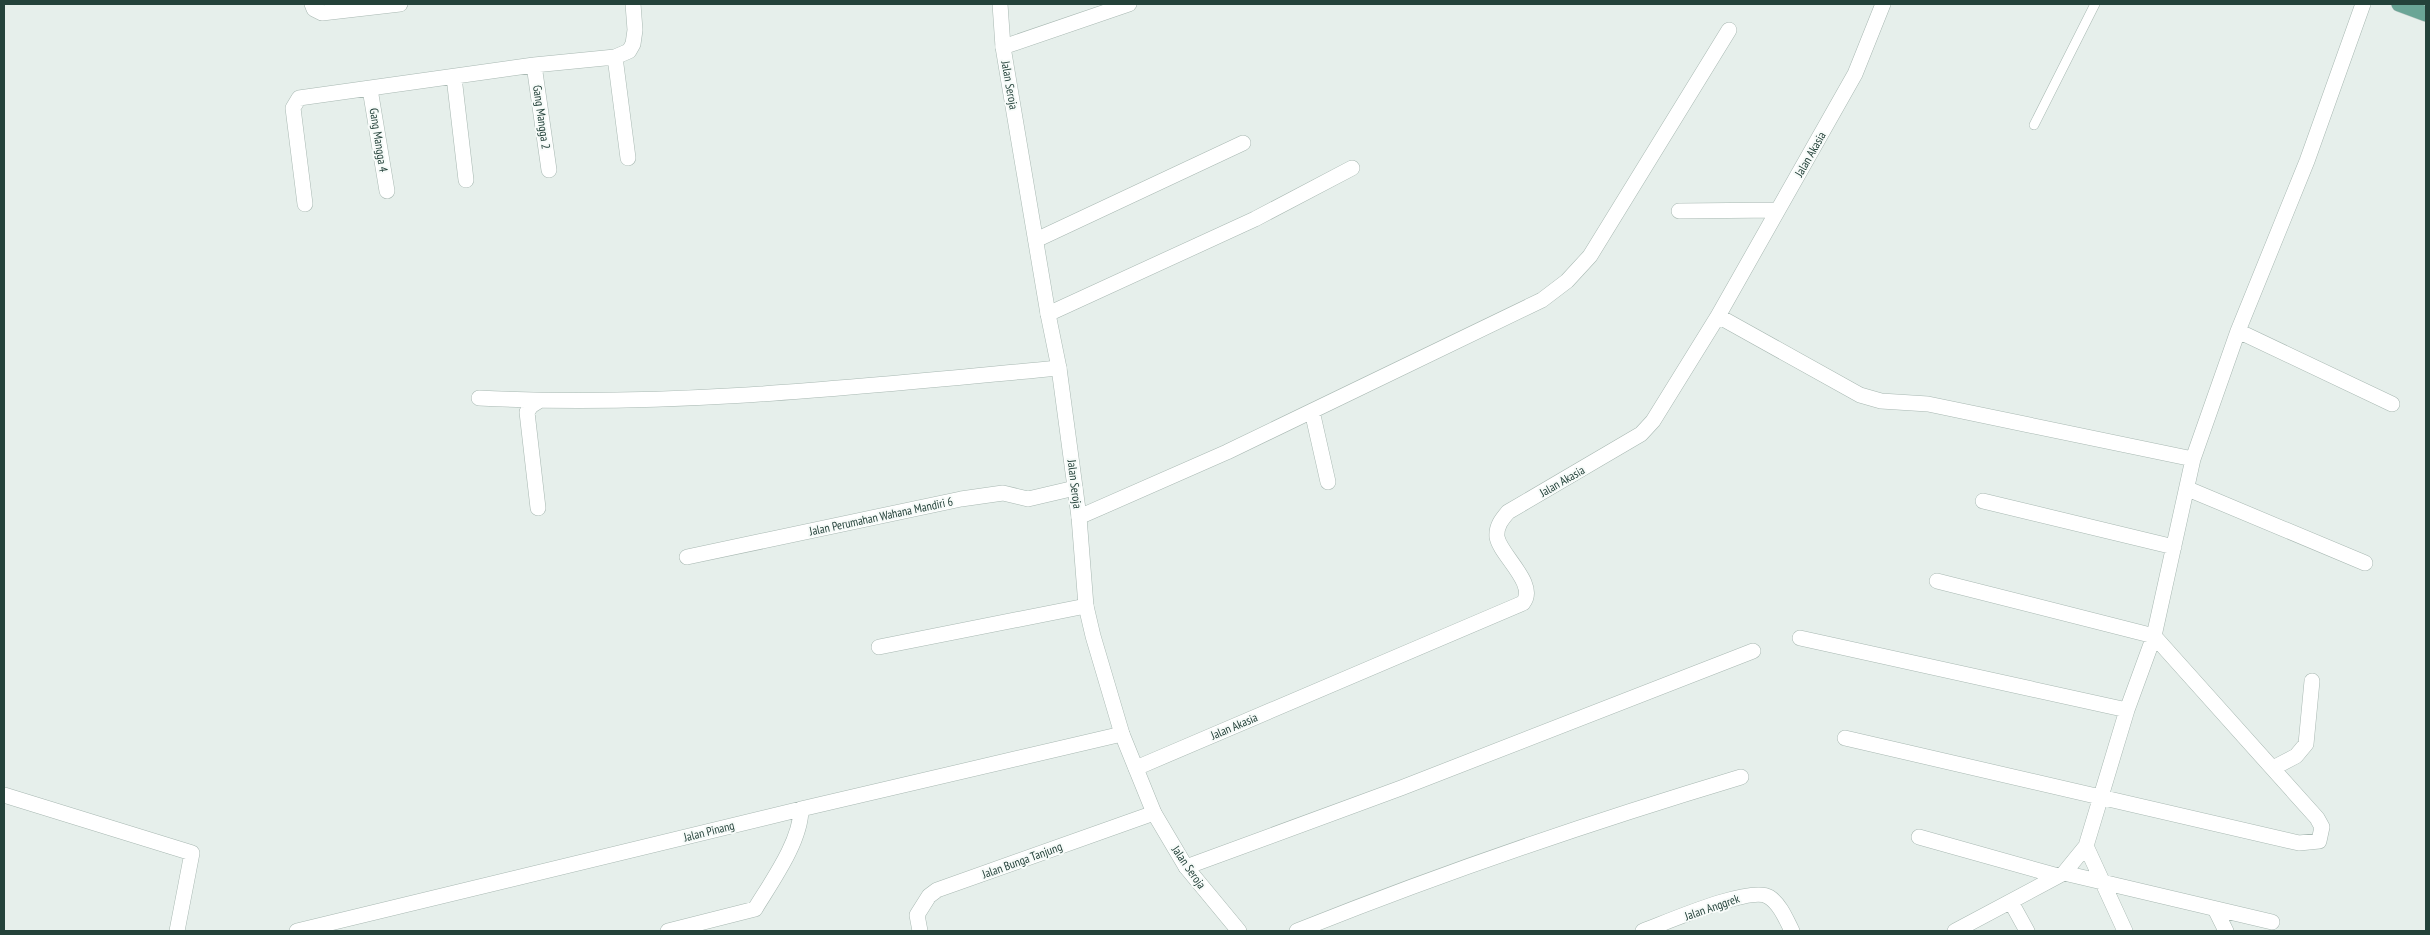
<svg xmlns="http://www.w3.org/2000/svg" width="2430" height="935" font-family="'PT Sans Narrow',sans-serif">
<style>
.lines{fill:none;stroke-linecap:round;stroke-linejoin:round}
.service-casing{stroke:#a8b8b2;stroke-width:10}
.minor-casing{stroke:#a8b8b2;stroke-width:16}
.tertiary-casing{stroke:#a8b8b2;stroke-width:16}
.primary-casing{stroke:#c2cac8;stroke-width:16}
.service{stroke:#fff;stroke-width:9}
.minor{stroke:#fff;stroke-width:15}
.tertiary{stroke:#fff;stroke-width:15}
.primary{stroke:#6aa596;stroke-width:15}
.labels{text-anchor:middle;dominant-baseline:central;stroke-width:4;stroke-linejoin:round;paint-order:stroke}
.street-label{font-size:12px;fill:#24423a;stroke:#f7fbf9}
</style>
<rect width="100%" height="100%" fill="#e6efeb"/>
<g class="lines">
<defs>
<path id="service" d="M2034,125L2095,4"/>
<path id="minor" d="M312,4L314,9L322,13L400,4
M1003,47L1129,4
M615,57L628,158
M534,65L549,170
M454,77L466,180
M370,89L387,191
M305,204L293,108L299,98L534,65L615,57L629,51L633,44L635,30L633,4
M1679,211L1778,210
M1036,240L1243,143
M1048,314L1255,219L1352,168
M1718,316L1860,395L1881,401L1928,404L2193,459
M2238,331L2392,404
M479,398C673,408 866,386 1059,368
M1312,411L1328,482
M2188,489L2365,563
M1983,501L2174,547
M538,508L527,412L531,406L539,401
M1079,517L1227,452L1542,300L1567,281L1590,256L1729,30
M687,557L961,499L1003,493L1028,499L1075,488
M1800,638L2127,710
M879,647L1086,606
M1845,738L2299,843L2319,841L2322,827L2317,818L2154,636L1937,581
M1136,768L1523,603C1538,584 1500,555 1497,537C1496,526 1502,519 1508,512L1641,434L1653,421L1718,316L1855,74L1883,4
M2273,768L2296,756L2306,744L2312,681
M4,795L192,853L177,931
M1919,837L2058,876
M2086,846L2125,931
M1186,867L1401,788L1753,651
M2064,873L2272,922
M2011,902L2027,931
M2215,909L2226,931
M297,931L801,809L1122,734
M668,931L755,909C772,881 801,841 801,809
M920,931L917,915L929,896L937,890L1154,813
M1297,931C1442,873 1591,822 1741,777
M1643,931C1665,923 1751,885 1769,897C1780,904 1786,919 1792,931
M1955,931L2064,873L2086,846L2127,710L2154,636L2193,459L2238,331L2307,161L2363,4"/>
<path id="tertiary" d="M1000,4L1003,47L1048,314L1059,368L1079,517L1086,606L1093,636L1122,734L1154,813L1186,867L1239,931"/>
<path id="primary" d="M2399,4L2426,14"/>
</defs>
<use href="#service" class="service-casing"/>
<use href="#minor" class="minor-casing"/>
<use href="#tertiary" class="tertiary-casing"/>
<use href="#primary" class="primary-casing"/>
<use href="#service" class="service"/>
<use href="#minor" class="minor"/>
<use href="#tertiary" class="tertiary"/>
<use href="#primary" class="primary"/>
</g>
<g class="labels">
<g class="street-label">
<text transform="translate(1010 85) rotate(80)">Jalan Seroja</text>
<text transform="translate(542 117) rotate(82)">Gang Mangga 2</text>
<text transform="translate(379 140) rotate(81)">Gang Mangga 4</text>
<text transform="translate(1810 154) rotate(-60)">Jalan Akasia</text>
<text transform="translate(1562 481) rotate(-30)">Jalan Akasia</text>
<text transform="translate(1075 484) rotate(83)">Jalan Seroja</text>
<text transform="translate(881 516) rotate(-12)">Jalan Perumahan Wahana Mandiri 6</text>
<text transform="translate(1234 726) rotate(-23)">Jalan Akasia</text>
<text transform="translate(709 831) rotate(-14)">Jalan Pinang</text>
<text transform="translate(1022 860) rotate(-20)">Jalan Bunga Tanjung</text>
<text transform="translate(1189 867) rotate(55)">Jalan Seroja</text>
<text transform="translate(1712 907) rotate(-19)">Jalan Anggrek</text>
</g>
</g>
<rect width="2430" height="935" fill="none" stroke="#24423a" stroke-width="10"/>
</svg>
